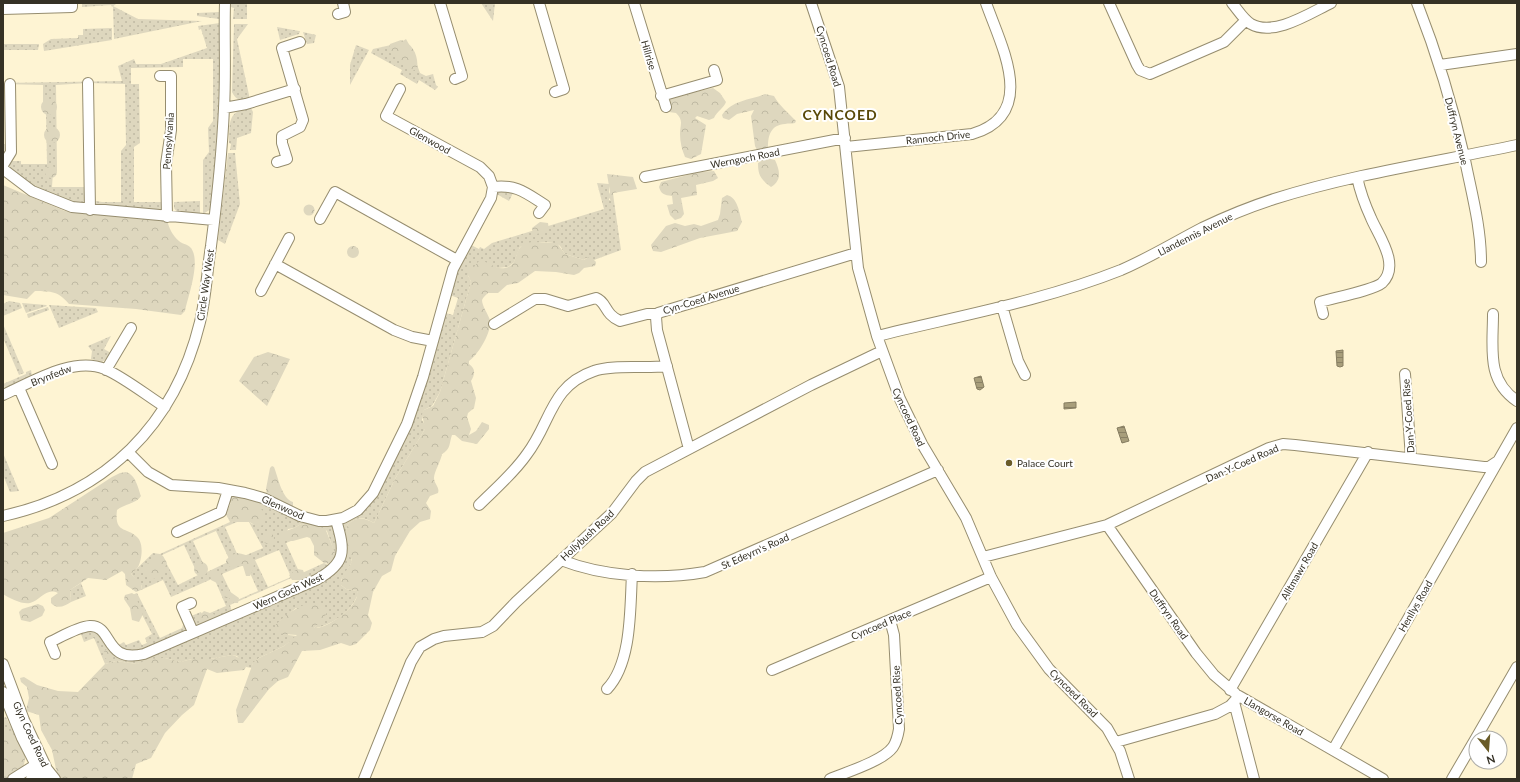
<svg xmlns="http://www.w3.org/2000/svg" width="1520" height="782" font-family="Lato,sans-serif">
<style>
.grass{fill:url(#grass-dots);fill-rule:evenodd}
.forest{fill:url(#forest-crowns)}
.water{fill:url(#water-rules);stroke:#867d61}
.lines{fill:none;stroke-linecap:round;stroke-linejoin:round}
.minor-casing{stroke:#968d6f;stroke-width:12}
.minor{stroke:#fff;stroke-width:10}
.poi-dot{fill:#695b28;stroke:#fff;stroke-width:1.5}
.labels{text-anchor:middle;dominant-baseline:central;stroke-width:4;stroke-linejoin:round;paint-order:stroke}
.street-label{font-size:10px;fill:#353125;stroke:#fff}
.poi-label{font-size:10px;fill:#353125;stroke:#fff;text-anchor:start}
.district-label{font-size:14px;font-weight:bold;letter-spacing:1px;fill:#584807;stroke:#fff}
</style>
<defs>
<pattern id="grass-dots" width="8" height="8" patternUnits="userSpaceOnUse"><rect width="8" height="8" fill="#ded7be"/><path d="M2 2h.1M6 6h.1" fill="none" stroke="#bfb9a3" stroke-width="1.8" stroke-linecap="round"/></pattern>
<pattern id="forest-crowns" width="20" height="18" patternUnits="userSpaceOnUse"><rect width="20" height="18" fill="#ded7be"/><path d="M2 6a3 3 0 1 1 6 0M12 15a3 3 0 1 1 6 0" fill="none" stroke="#bfb9a3"/></pattern>
<pattern id="water-rules" width="6" height="5" patternUnits="userSpaceOnUse"><rect width="6" height="5" fill="#a89e7b"/><path d="M0 2.5h6" fill="none" stroke="#8a8165"/></pattern>
</defs>
<rect width="100%" height="100%" fill="#fef4d3"/>
<path class="grass" d="M82,3H115L116,4L112,7L111,5L82,7Z
M481,3H495L493,21Z
M231,4H247V19H233L234,8L231,7Z
M113,6L138,19L202,21L114,39Z
M219,12V19L197,16V13Z
M220,23L218,145L211,209L203,214V160L209,152L208,128L213,121V59H183V67L131,68V84H139L140,143L134,147V202H167V217L58,203L3,169V144H12L6,161H21V164H47L46,109L43,108V85L3,84V83L122,81L118,66L134,59L136,64H161L207,48L201,29L199,30L198,26ZM88,83L125,84L126,145L121,151V202H102L90,200L89,187H52L53,171H57L56,85Z
M234,24H248L237,39L249,95V100C240,101 236,100 232,92Z
M277,27L299,31H300L299,34L280,40Z
M112,28V40L44,51L43,44L51,39L78,38V35H83V29Z
M303,32L316,35L314,43L307,44Z
M406,39L411,48L420,73L426,76L433,74L436,85L438,87L435,90L419,80L417,84L400,74L402,70L371,53L373,49L400,43Z
M3,44H39L38,50H3Z
M356,45L369,50L350,85V65Z
M250,106L253,112L251,133L237,138L236,150H230L231,144L229,143C230,121 227,113 250,106Z
M228,153H235L240,204L225,244L218,240Z
M597,183L609,184V200L614,201L621,250L594,260L586,258L584,260L565,254C563,252 562,248 560,246C552,239 529,243 520,247L514,262L508,267L498,268L493,267L468,275L471,282L440,392L432,406L424,410L422,420L425,425V429L396,477L374,523C363,517 359,516 348,524L346,531L352,562L341,580V585L346,589L357,591L358,594C351,612 333,624 316,628H314L318,624L296,608L280,621L288,635L297,636L284,646L259,658L253,663L252,668L246,667L237,656L232,655L210,659H192L180,662L165,658L137,664L116,661L105,664L94,638L84,642L79,629L94,627L113,648L124,642L126,645L139,640L142,645L147,643L145,638L152,634L132,595L137,593L160,638L182,628L183,625L189,623L191,616L201,612L203,616L226,606L214,578L171,597L163,580L141,590L142,586L131,574L153,553L160,554L230,522L223,509L228,490L310,519L358,510L390,460L442,312L453,315L458,298L447,294L467,243L479,249L480,247L484,249L492,243L604,209ZM230,502L254,525L249,522L263,548L239,558L225,527L237,522H233L227,513ZM301,524H318L327,531L336,558L328,565L324,563L300,574L286,543L291,541L284,540L288,529L294,528ZM216,531L230,561L207,572L193,541ZM184,545L198,575L178,585L162,555ZM279,550L291,577L268,587L255,560ZM246,564L258,591L235,601L222,574ZM298,575L303,586L233,615L230,605Z
M516,187L509,201L493,192Z
M200,201V215L177,212L174,208V202Z
M9,301L20,303L22,308L3,316V304Z
M22,303L46,305L47,306L26,313Z
M49,305L96,308L98,312L59,328Z
M48,307L49,310L28,318L27,314Z
M3,324L24,373L19,375L3,338Z
M111,336L104,349L111,353L110,357L102,362L91,359L92,351L88,346Z
M31,370L32,376L5,388L3,384L26,374V372Z
M3,453L19,491L10,492L3,475Z
M81,583L86,596L71,602L70,590Z
M6,717L22,749L3,728V718Z"/>
<path class="forest" d="M401,40C413,43 419,57 417,69L412,71L391,54L389,48L390,44Z
M713,88L720,93L726,102C724,108 717,111 714,118L709,120L697,116L695,118L706,125L701,154L691,159L685,157C682,150 680,142 680,134C680,124 684,121 676,113L669,112L668,98Z
M765,94L774,96C778,104 788,113 796,121L795,123C791,124 789,123 785,124C771,125 768,135 768,147L761,151L757,150L755,146L751,116L754,110L737,114L729,120L723,118L722,115C732,100 750,100 765,94Z
M41 107a8 8 0 1 1 16 0a8 8 0 1 1-16 0Z
M44 135a8 8 0 1 1 16 0a8 8 0 1 1-16 0Z
M766,158L775,160C780,171 782,180 771,187C761,179 758,176 758,163Z
M45 172a6 6 0 1 1 12 0a6 6 0 1 1-12 0Z
M714,171L718,178L713,181L696,185L697,195L681,198L684,214L681,218L675,220L670,215L667,205L673,204L672,196C664,195 661,194 659,187L661,182L699,172Z
M607,174L633,177L637,189L613,193L614,201H611L608,196L610,192Z
M3,185L65,211L167,220C169,228 172,235 179,241C182,244 187,244 190,247C202,259 188,296 185,311L181,315L136,309L69,304C57,290 52,292 35,291L27,299L3,295Z
M727,195C738,198 739,212 742,222L737,231L700,238L661,252L653,251L651,245L666,226L675,223L685,226L694,224L701,226L718,220L720,214L722,198Z
M303.5 210a5.5 5.5 0 1 1 11 0a5.5 5.5 0 1 1-11 0Z
M540,222L548,223L549,230L547,232L536,234L533,232L532,228Z
M532,242L557,243L565,254L584,260L590,256L596,262L595,266L584,268L579,273L574,275L556,272L535,271L518,283L507,285L498,293H488C486,295 483,297 482,300C482,306 488,314 490,320C492,332 478,355 469,361V364C476,369 475,374 471,381L476,398L474,408L468,413L467,417L471,429L469,435L476,431L482,422L489,425V429L477,444L462,441L455,435H452C449,443 451,449 442,454C441,461 434,472 434,478C434,484 440,487 438,493L430,496L426,503L431,511L430,519L420,522L410,531L395,556L391,571L382,576L373,592L368,615L372,623L370,630L356,644L350,646L341,643L320,650L302,651L288,677L278,681L269,689L243,723H238L236,710L253,663L259,658L284,646L297,635L282,634L277,631L275,626C285,614 315,591 327,612L323,620L314,628C327,629 361,605 357,591L346,589L341,585C340,574 352,566 352,560C351,557 347,554 346,552V531L348,524C359,516 363,518 374,523L396,477L425,429L422,414L424,410L433,406L440,392L471,282L467,272L469,269L474,267L479,261C489,260 494,270 505,268C522,264 510,245 532,242Z
M347 252a6 6 0 1 1 12 0a6 6 0 1 1-12 0Z
M268,352L290,359L267,406L239,381L254,357Z
M272,466L274,467C278,477 282,499 293,502V506L290,507L267,496L266,489L270,468Z
M126,472C136,475 138,488 141,496C136,504 124,504 117,510C114,534 127,527 137,537C144,543 142,560 138,567C136,570 133,572 131,574C136,580 144,581 141,590L136,592L126,585L125,574L122,571L106,580L88,578L70,590L71,602C65,606 57,610 51,603V598L58,593C46,587 41,600 30,603C23,605 9,598 3,594V533L49,518L112,477L120,473Z
M233,495C237,495 242,495 247,496C257,499 268,513 264,525L259,526L249,522H233L230,520L227,513Z
M301,524C308,525 320,522 325,528L337,558L331,564L324,563L314,555V546L310,538L307,537L293,541H278L277,539L283,532L294,528Z
M262 538a6 6 0 1 1 12 0a6 6 0 1 1-12 0Z
M237,553C256,556 257,561 250,576H246L243,566L230,567L226,565V560L230,556Z
M159,555L163,556L167,563L162,574L154,579L148,577L145,574V566L155,556Z
M194 569a7 7 0 1 1 14 0a7 7 0 1 1-14 0Z
M297,569L303,570L305,576L300,580H292L289,575Z
M212,573H217L222,580L221,585L211,580L210,575Z
M229,591L239,598L238,603H234L229,598H225L223,593Z
M132,593L135,595L143,614L139,622L132,620L130,608L124,599L125,595Z
M38,604L43,606L45,610L42,616L30,622L21,620L19,612L22,609Z
M204,611L219,616L220,618L203,626L200,615Z
M103.5 654a5.5 5.5 0 1 1 11 0a5.5 5.5 0 1 1-11 0Z
M232,655C240,657 243,661 246,667L244,670L217,673L207,669L194,705L182,715L165,733L151,758L136,764L132,779H58L52,750L41,730L39,715L26,711L29,698L27,687L21,682L20,678L24,677L37,685L58,691L78,692L105,664L116,661L137,664L149,659L165,658L180,662L192,659H210Z
M3,728L9,732L26,755L23,769L9,779H3Z"/>
<path class="water" d="M1343,350V366L1340,367L1337,366L1336,351Z
M981,376L984,387L980,390L977,389L974,378Z
M1076,402V408L1064,409V403Z
M1124,426L1129,441L1122,443L1117,428Z"/>
<g class="lines">
<defs>
<path id="minor" d="M440,3L462,76L455,79
M539,3L564,89L555,92
M634,3L666,107
M811,3L839,87L858,268L877,336L900,399L922,444L966,518L991,577L1017,625L1049,669L1107,728L1120,751L1129,779
M1109,3L1137,65L1140,70L1150,74L1224,42L1246,20
M1232,3C1238,10 1243,19 1251,24C1274,37 1310,13 1331,3
M1417,3C1437,54 1453,107 1465,160C1472,195 1481,227 1481,262
M3,9L72,7V3
M338,14L345,12L343,3
M1440,65L1517,54
M160,76H171V130L166,164L167,217
M88,83L90,210
M400,89L386,116L480,167L489,176L493,187C516,184 526,193 545,205L539,213
M661,96L717,80L714,70
M224,108L246,104L295,89
M846,147L972,134C1039,114 1001,46 986,3
M277,162L287,159L282,143V136L300,127L303,120L282,48L300,42
M3,165L11,152L10,84
M3,169L32,191L72,207L214,220
M645,177L845,138
M320,219L335,192L457,260
M275,264L394,330L412,337L433,341
M261,291L289,238
M1002,306L1018,361L1025,375
M1323,314L1320,302C1333,298 1374,290 1382,283C1401,265 1378,235 1371,218C1365,205 1360,191 1357,177
M1493,314C1493,348 1486,380 1517,401
M494,324L535,299H545L568,306L596,298C607,302 604,314 620,321L647,314H657
M877,336C958,316 1043,301 1121,270C1149,258 1175,242 1202,228C1225,217 1249,207 1274,199C1353,174 1436,162 1517,145
M106,370L131,328
M1405,374L1411,458
M19,388L52,464
M3,395C32,382 73,356 105,369C125,378 146,395 165,407
M689,449L657,330L656,317L658,313L856,253
M128,452L148,472L171,485L218,488L245,493L263,498L300,516L319,521H327L343,518L358,510L373,493L407,424L423,377L453,269L491,198L493,187
M479,505C495,489 514,473 527,454C551,423 550,386 594,371C613,364 646,369 667,366
M3,516C106,493 175,425 200,322C206,297 207,271 211,246C217,200 222,154 224,108C226,73 224,38 225,3
M1107,525L1196,653L1214,675L1235,693
M177,532L221,512L228,490
M983,557L1107,525L1269,448L1283,444L1295,445L1484,467H1489L1498,461
M561,560C604,577 659,580 705,572L938,470
M191,603L182,607L193,632
M55,654L50,642C61,637 77,627 90,626C113,625 104,664 144,654L316,580C347,563 345,551 336,520
M3,664L24,720L47,769L55,779
M772,670L991,577
M607,689C632,663 630,608 632,574
M1230,690L1368,452
M3,692L22,738L43,779
M1234,702L1254,779
M1476,738L1517,667
M1116,742L1215,714L1230,706L1239,696L1383,779
M1333,750L1517,428
M13,779L40,762
M31,779L46,770
M364,779L411,662L420,647L434,639L444,636L482,632L493,626L516,602L612,513L636,481L645,472L811,385L882,351
M830,779C847,772 883,761 893,747C897,741 898,735 899,729L894,635L890,620
M1452,779L1476,738"/>
</defs>
<use href="#minor" class="minor-casing"/>
<use href="#minor" class="minor"/>
</g>
<circle class="poi-dot" cx="1009" cy="463" r="4"/>
<g class="labels">
<g class="street-label">
<text transform="translate(649 55) rotate(74)">Hillrise</text>
<text transform="translate(829 56) rotate(73)">Cyncoed Road</text>
<text transform="translate(1457 131) rotate(76)">Duffryn Avenue</text>
<text transform="translate(938 137) rotate(-6)">Rannoch Drive</text>
<text transform="translate(430 140) rotate(29)">Glenwood</text>
<text transform="translate(168 141) rotate(-86)">Pennsylvania</text>
<text transform="translate(745 158) rotate(-11)">Werngoch Road</text>
<text transform="translate(1195 234) rotate(-27)">Llandennis Avenue</text>
<text transform="translate(205 285) rotate(-82)">Circle Way West</text>
<text transform="translate(701 299) rotate(-17)">Cyn-Coed Avenue</text>
<text transform="translate(51 375) rotate(-21)">Brynfedw</text>
<text transform="translate(1408 416) rotate(-94)">Dan-Y-Coed Rise</text>
<text transform="translate(909 417) rotate(65)">Cyncoed Road</text>
<text transform="translate(1242 463) rotate(-24)">Dan-Y-Coed Road</text>
<text transform="translate(283 507) rotate(24)">Glenwood</text>
<text transform="translate(587 535) rotate(-43)">Hollybush Road</text>
<text transform="translate(755 551) rotate(-24)">St Edeyrn's Road</text>
<text transform="translate(1299 571) rotate(-60)">Alltmawr Road</text>
<text transform="translate(288 591) rotate(-24)">Wern Goch West</text>
<text transform="translate(1415 606) rotate(-60)">Henllys Road</text>
<text transform="translate(1169 614) rotate(55)">Duffryn Road</text>
<text transform="translate(881 624) rotate(-23)">Cyncoed Place</text>
<text transform="translate(1074 693) rotate(45)">Cyncoed Road</text>
<text transform="translate(897 695) rotate(-93)">Cyncoed Rise</text>
<text transform="translate(1274 716) rotate(30)">Llangorse Road</text>
<text transform="translate(31 734) rotate(65)">Glyn Coed Road</text>
</g>
<g class="poi-label">
<text x="1017" y="463">Palace Court</text>
</g>
<g class="district-label">
<text x="840" y="114">CYNCOED</text>
</g>
</g>
<rect width="1520" height="782" fill="none" stroke="#353125" stroke-width="8"/>
<g transform="translate(1488 750) rotate(163)"><circle r="19" fill="#ffffff" stroke="#aeada8"/>
<path d="M0-3L7 15L0 10L-7 15Z" fill="#695b28"/>
<text y="-6" font-size="11" font-weight="bold" text-anchor="middle" fill="#353125">N</text>
</g>
</svg>
